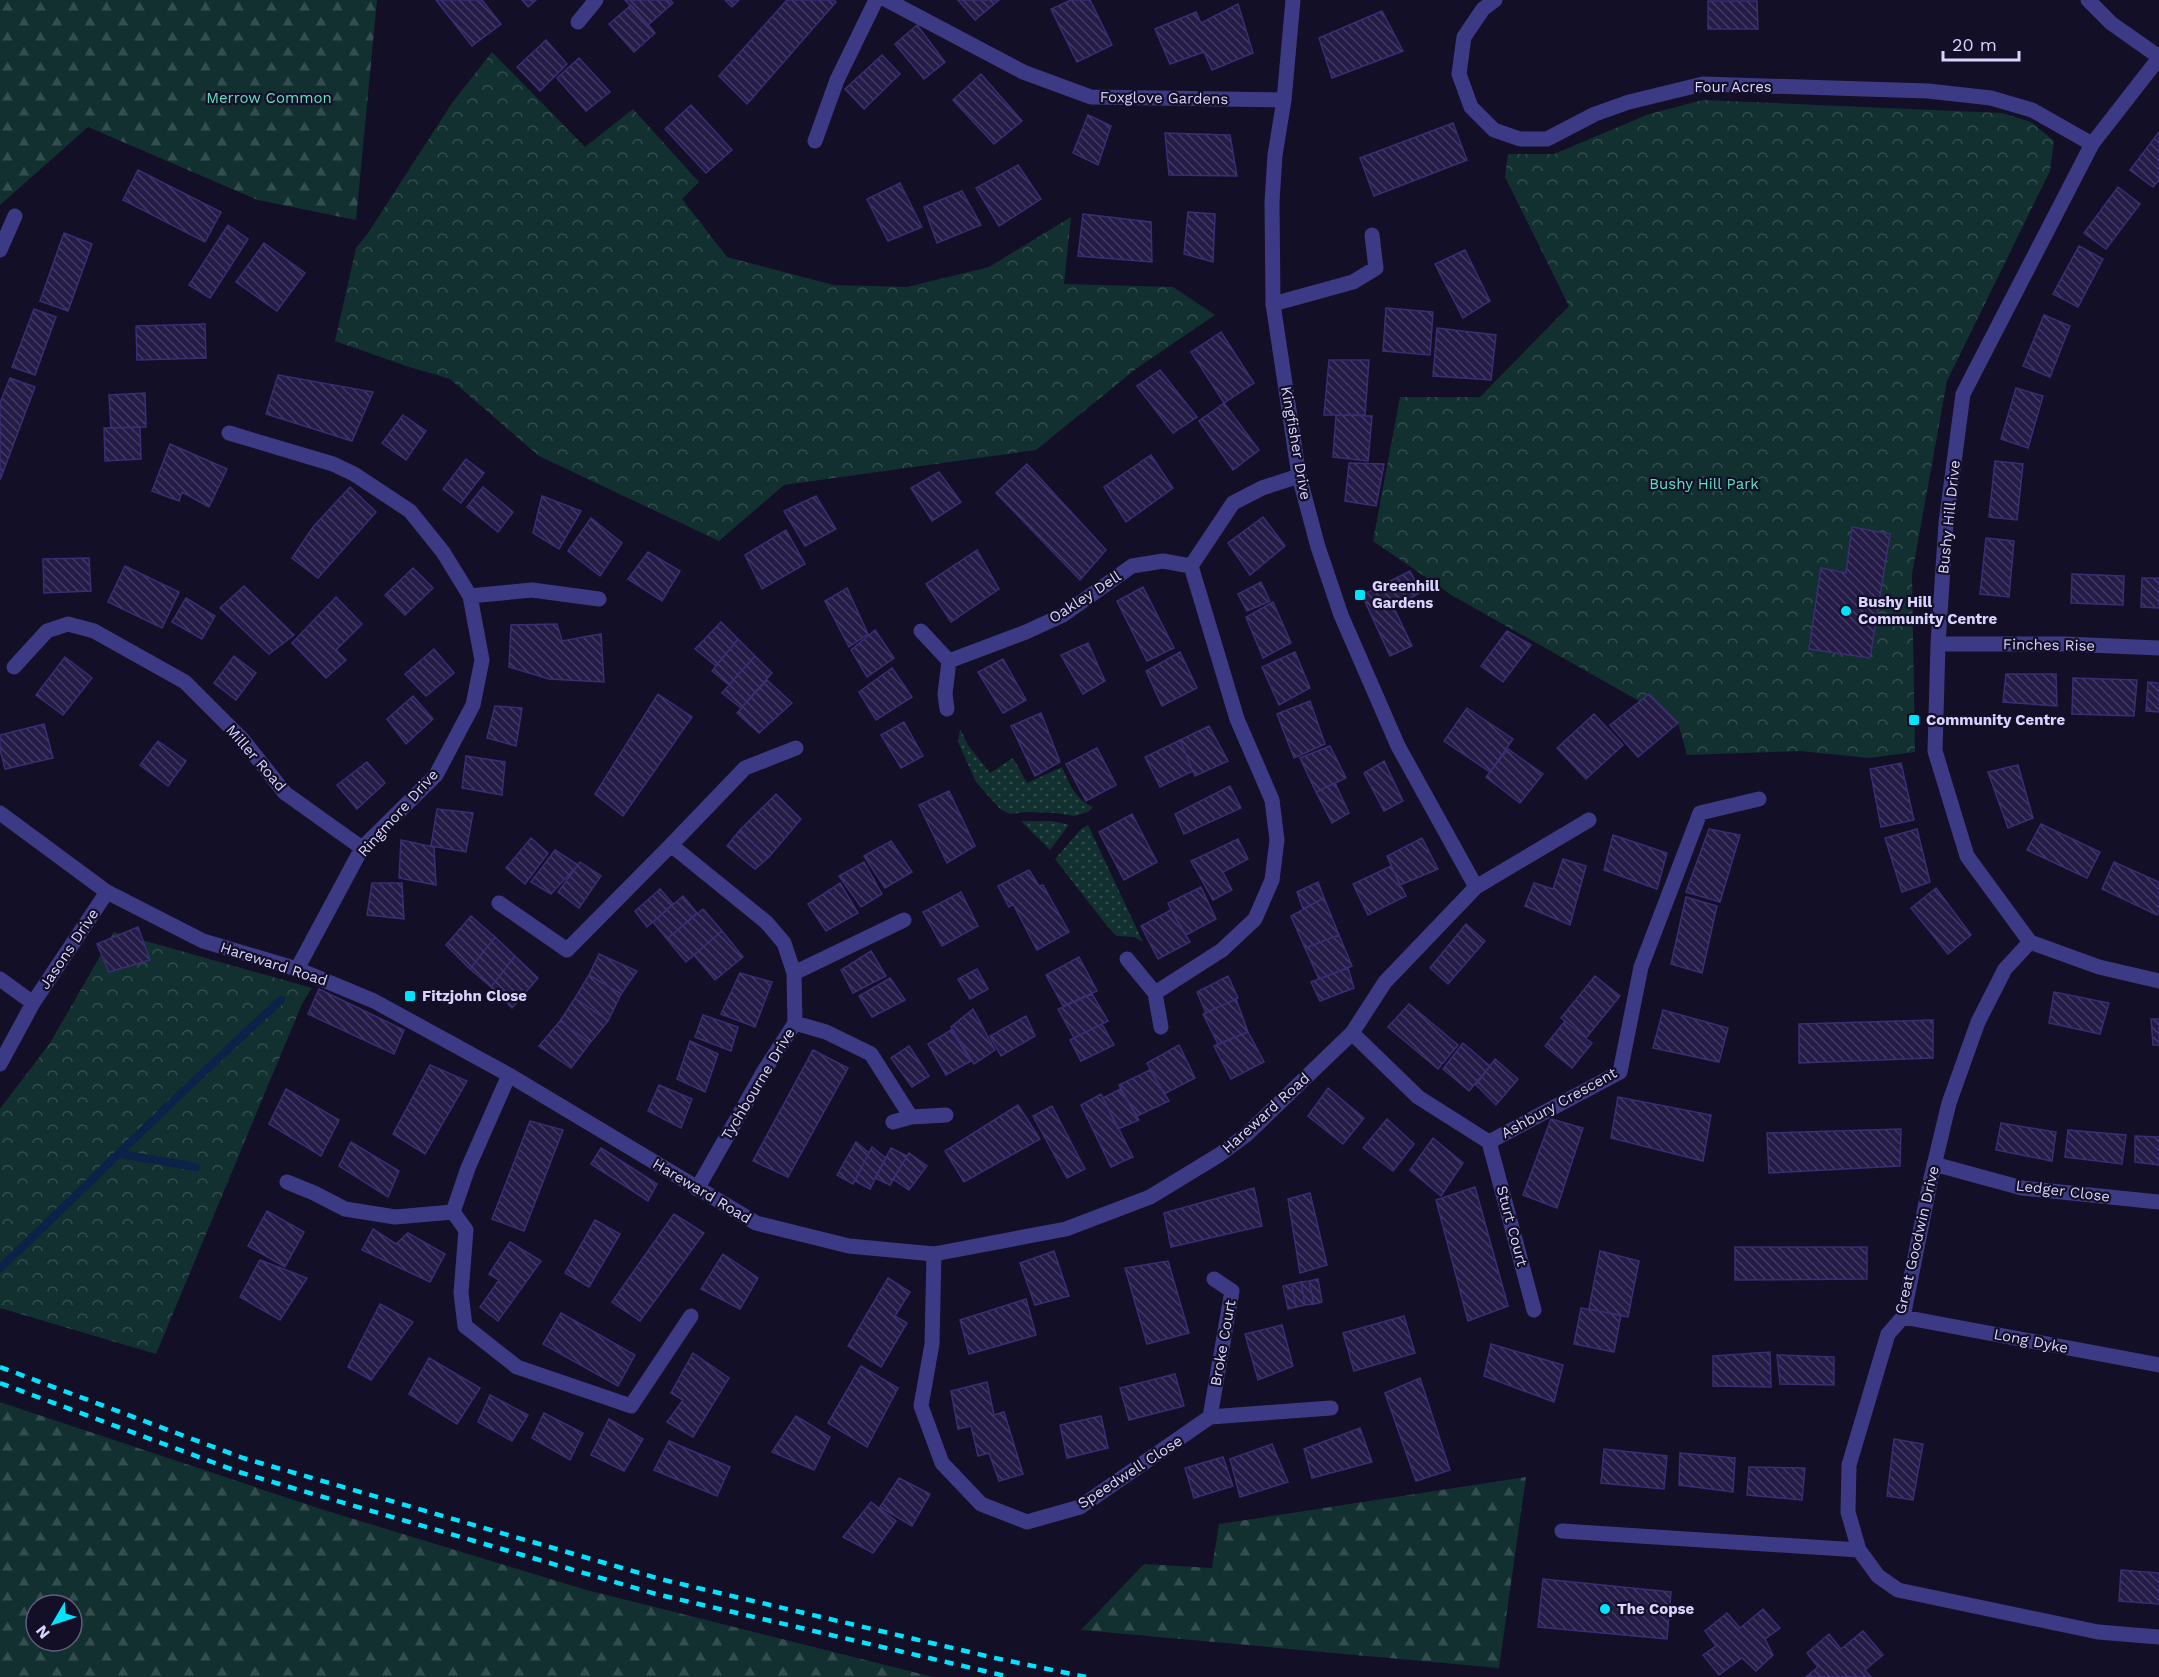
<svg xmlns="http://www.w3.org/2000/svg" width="2159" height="1677" font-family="'Work Sans',sans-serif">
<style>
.grass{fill:url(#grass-dots)}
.forest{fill:url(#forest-firs);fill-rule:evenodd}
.park{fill:url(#park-crowns)}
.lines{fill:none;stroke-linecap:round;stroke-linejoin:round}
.stream{stroke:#0c2248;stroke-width:8}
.building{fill:url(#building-back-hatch);stroke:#3b2d73;stroke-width:1.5}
.minor{stroke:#3d3a85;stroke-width:15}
.tertiary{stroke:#3d3a85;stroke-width:15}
.rail{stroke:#00e5ff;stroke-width:4.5;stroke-dasharray:9 8;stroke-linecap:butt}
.poi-dot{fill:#00e5ff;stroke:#130f26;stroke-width:2}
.labels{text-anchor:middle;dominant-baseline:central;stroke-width:4.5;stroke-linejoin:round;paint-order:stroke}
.street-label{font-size:15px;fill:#d9d4ff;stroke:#130f26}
.park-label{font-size:15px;fill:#5fe0c0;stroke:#130f26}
.poi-label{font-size:15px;font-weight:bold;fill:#d9d4ff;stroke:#130f26;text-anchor:start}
</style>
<defs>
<pattern id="grass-dots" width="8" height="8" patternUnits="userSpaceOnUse" patternTransform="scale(1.5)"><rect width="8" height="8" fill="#12302f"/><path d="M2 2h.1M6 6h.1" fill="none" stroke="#344d4e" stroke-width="1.8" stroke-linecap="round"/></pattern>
<pattern id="forest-firs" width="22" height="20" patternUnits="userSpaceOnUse" patternTransform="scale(1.5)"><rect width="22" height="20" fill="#12302f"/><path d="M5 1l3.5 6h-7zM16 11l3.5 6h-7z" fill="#344d4e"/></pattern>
<pattern id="park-crowns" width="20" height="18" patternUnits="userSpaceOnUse" patternTransform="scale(1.5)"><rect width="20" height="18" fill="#12302f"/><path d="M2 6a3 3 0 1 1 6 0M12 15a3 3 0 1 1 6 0" fill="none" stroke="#344d4e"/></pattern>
<pattern id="building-back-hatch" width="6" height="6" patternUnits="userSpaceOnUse" patternTransform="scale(1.5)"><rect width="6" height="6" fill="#241b47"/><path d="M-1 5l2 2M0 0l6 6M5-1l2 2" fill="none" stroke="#433b63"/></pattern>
</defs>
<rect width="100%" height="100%" fill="#130f26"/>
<path class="grass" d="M960,729L968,745L990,773L1013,758L1027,783L1062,767C1069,783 1075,799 1093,807L1088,812L1074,816L1056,813L1026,812L1010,814L1000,809L976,782L958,742Z
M1021,821H1052L1069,825L1050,850Z
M1088,825L1143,942L1134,937L1117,936L1107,926L1055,859L1081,829Z"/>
<path class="forest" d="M0,0H377L356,220L258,200L88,127L0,205Z
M0,1402L321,1509L583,1589L933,1677H0ZM36,1605H72V1641H36Z
M1526,1477L1499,1668L1081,1630L1144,1564L1212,1568L1219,1524Z"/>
<path class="park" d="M492,52L585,147L633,109L699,182L682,199L727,257L834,285L907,287L989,267L1071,217L1064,284L1173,287L1215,315L1137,368L1036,450L784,485L719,541L539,456L450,379L406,366L335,341L356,248L368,233L452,103Z
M1703,100L2002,113L2031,122L2054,141L2050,171L1947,381L1912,574L1915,752L1869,758L1800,751L1687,755L1678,723L1453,596L1373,541L1400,397H1480L1569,306L1505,177L1508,154H1554L1649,114Z
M114,932L312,988L302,1004L156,1354L0,1308V1109L50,1043Z"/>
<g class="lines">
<path class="stream" d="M120,1154L196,1167
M0,1268C94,1179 185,1087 281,1000"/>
</g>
<path class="building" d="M436,0H482L501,24L472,46Z
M522,0H536L528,7Z
M625,0H670L673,3L648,25Z
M725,0H739L732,7Z
M787,0H834L836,2L747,104L719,76Z
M958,0H999L975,20Z
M1071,0H1090L1112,45L1077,62L1051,9Z
M1708,1H1757L1758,29H1708Z
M1238,4L1253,53L1212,70L1204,52L1170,64L1155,29L1196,12L1201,23Z
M631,5L655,33L634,52L609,24Z
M1382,11L1403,51L1332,78L1319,38Z
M917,25L945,62L924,79L895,44Z
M546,40L567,64L540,91L517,67Z
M882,55L900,74L864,109L845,89Z
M579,58L610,92L586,111L557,78Z
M981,74L1022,121L994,144L953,100Z
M691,105L732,150L706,173L665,129Z
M1088,115L1111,126L1098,165L1073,153Z
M1453,123L1467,160L1374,196L1360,158Z
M2159,132V180L2153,187L2130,170Z
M1165,133L1230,135L1237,176L1169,175Z
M1018,165L1041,199L999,226L976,188Z
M138,170L221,212L205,242L123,200Z
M900,183L922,227L888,241L867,199Z
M2118,187L2140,204L2106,249L2084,233Z
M962,191L981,225L937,243L924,207Z
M1188,212L1215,214L1213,262L1184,254Z
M1083,214L1151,222L1152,262L1078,256Z
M228,225L248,239L210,298L189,285Z
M64,233L92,244L68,311L40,301Z
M264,243L305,273L277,311L236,282Z
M2079,246L2103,259L2078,307L2053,294Z
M1465,250L1490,301L1463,318L1435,264Z
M1386,308L1433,312L1430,355L1383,351Z
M34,309L56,317L35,375L12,367Z
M2044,315L2070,326L2050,377L2023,366Z
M205,324L206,358L137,360L136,326Z
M1437,328L1496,335L1491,380L1433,376Z
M1221,332L1254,383L1224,403L1191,352Z
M1329,360H1369L1365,415H1324Z
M1160,370L1197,417L1173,433L1137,386Z
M278,375L373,392L352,441L266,414Z
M10,378L35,387L0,480V403Z
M2016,388L2043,396L2028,448L2001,439Z
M145,393L146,427L111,428L109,395Z
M1224,403L1259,450L1233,470L1199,421Z
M403,415L426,431L406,460L382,443Z
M1336,415L1372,416L1368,461L1333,457Z
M140,427L141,459L105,461L104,428Z
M170,444L227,469L209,507L182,492L179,501L152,491Z
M1151,455L1173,488L1126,522L1104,487Z
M466,459L484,473L461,503L443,489Z
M1995,461L2023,464L2017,520L1989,517Z
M1349,463L1384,464L1376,506L1345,501Z
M1027,464L1106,550L1080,580L996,493Z
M939,472L961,502L932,521L911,488Z
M350,487L376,512L318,578L292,558L313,527Z
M483,487L513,512L498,532L467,507Z
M542,496L581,511L559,549L533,533Z
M816,496L836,529L805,546L784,511Z
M1263,517L1285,546L1250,575L1228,543Z
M591,518L622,543L600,576L568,551Z
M1852,527L1890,534L1870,658L1809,649L1821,568L1846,573Z
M786,530L805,564L762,589L745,555Z
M1986,538L2014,541L2009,597L1980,594Z
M977,550L999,589L951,622L926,584Z
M648,552L680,571L662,601L628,579Z
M89,558L91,591L44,593L43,559Z
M125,566L179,592L162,628L108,602Z
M413,568L433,588L405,615L385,595Z
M1410,571L1421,592L1394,608L1412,646L1390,656L1362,595Z
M2072,574L2124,576L2123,605L2071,603Z
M2142,578H2159V608L2141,607Z
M1261,582L1270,601L1247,611L1238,594Z
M244,586L294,635L269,654L220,608Z
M1143,587L1174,648L1147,661L1117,601Z
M847,588L868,634L849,647L825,601Z
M336,597L362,624L336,650L346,660L326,678L292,643Z
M186,598L215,616L202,639L172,622Z
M1273,602L1291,643L1263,658L1246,617Z
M721,622L738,639L716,666L695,649Z
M557,624L562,641L601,634L604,682L549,679L509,667L511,625Z
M875,630L894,658L867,677L851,650Z
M1507,631L1531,645L1503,682L1481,666Z
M738,639L755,656L729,685L712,671Z
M1088,643L1105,681L1083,694L1061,655Z
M434,649L454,673L426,696L405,674Z
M1180,652L1197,688L1162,706L1146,671Z
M1295,652L1310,688L1279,705L1262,667Z
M234,656L256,673L236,700L214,683Z
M755,656L772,673L741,708L722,693Z
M65,657L92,678L63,715L36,695Z
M1003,659L1026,700L1003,713L978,672Z
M892,668L912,697L876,720L859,692Z
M2006,674H2056L2057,706L2003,702Z
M2073,678L2137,680L2134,716L2072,714Z
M767,680L792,703L759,733L737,713Z
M2148,682L2159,683V712L2146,711Z
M658,694L692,717L623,816L595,794Z
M1649,694L1678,723L1638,757L1610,725Z
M413,696L433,719L406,744L387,719Z
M1310,701L1325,744L1294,758L1277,714Z
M495,706L522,708L516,746L487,738Z
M1467,708L1513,739L1490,772L1444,741Z
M1041,713L1060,762L1035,776L1011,726Z
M1594,714L1623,745L1586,779L1557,748Z
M904,722L923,756L901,768L881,735Z
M44,724L53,758L5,769L0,749V735Z
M1209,726L1228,761L1195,776L1180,740Z
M1180,740L1193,771L1160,787L1145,757Z
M158,741L186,761L168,786L140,765Z
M1330,746L1346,778L1316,792L1300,758Z
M1097,748L1116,785L1086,801L1066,764Z
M1508,749L1543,774L1520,803L1486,777Z
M466,756L505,762L502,795L462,788Z
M1384,761L1403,801L1384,811L1364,773Z
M367,762L385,783L357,809L337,785Z
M1901,763L1914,820L1881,827L1870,769Z
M2018,765L2033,818L2008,828L1988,772Z
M1335,783L1349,813L1332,823L1316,792Z
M1230,786L1241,808L1184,834L1175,814Z
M949,791L975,846L947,863L919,805Z
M776,794L801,819L769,857L739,831Z
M437,809L473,813L466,852L431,846Z
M1132,814L1157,862L1124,880L1099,832Z
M2041,824L2100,852L2087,878L2027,850Z
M1709,829L1740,835L1720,902L1686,892Z
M1917,829L1930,882L1902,892L1885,838Z
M739,831L769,857L755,869L727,846Z
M1613,835L1667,853L1657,889L1604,870Z
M531,838L548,853L525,884L506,868Z
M1422,838L1438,869L1400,885L1387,856Z
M1238,839L1248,859L1223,872L1232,890L1213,900L1191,861Z
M401,840L434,847L436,885L399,878Z
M891,841L912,872L885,888L864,856Z
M555,850L578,865L551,894L531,882Z
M1563,859L1586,866L1570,925L1525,906L1534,883L1553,889Z
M580,862L601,876L579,908L558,892Z
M864,862L882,894L861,907L839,876Z
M2114,862L2159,882V911L2157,915L2102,889Z
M1391,866L1406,896L1368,915L1353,884Z
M1029,870L1039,886L1043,885L1069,932L1037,950L1013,904L1009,907L998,886Z
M1318,882L1324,898L1303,909L1297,892Z
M372,883H402L404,919L367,915Z
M840,883L858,913L826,931L808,904Z
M1201,887L1216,919L1186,935L1171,910L1168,903Z
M1936,888L1971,935L1948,954L1911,908Z
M660,889L673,904L647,927L635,911Z
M961,892L978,926L942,946L923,912Z
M683,896L697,913L667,939L653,922Z
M1686,897L1717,906L1702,973L1671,964Z
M1324,898L1339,935L1305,948L1291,916Z
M703,909L722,931L686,962L667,939Z
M1171,910L1190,942L1158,959L1141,926Z
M471,916L495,937L470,969L446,945Z
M1466,924L1485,941L1448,984L1430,968Z
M138,927L150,960L109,972L97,944Z
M722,931L743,957L715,980L694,955Z
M1339,935L1352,966L1319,979L1305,948Z
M495,937L515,956L491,987L470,969Z
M871,951L886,976L853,993L841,970Z
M599,954L637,971L621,994L589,975Z
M515,956L538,978L512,1008L491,987Z
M1079,957L1097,991L1063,1006L1046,975Z
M1348,968L1354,988L1320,1001L1311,982Z
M977,969L988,989L970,999L958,979Z
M740,973L772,982L755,1027L721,1014Z
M589,975L621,994L608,1021L575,998Z
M1228,976L1238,998L1206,1013L1197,992Z
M1595,976L1620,996L1586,1038L1561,1018Z
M890,978L905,1000L872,1017L859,996Z
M319,989L404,1030L394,1054L308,1014Z
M2054,992L2109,1003L2100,1034L2049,1023Z
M1092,994L1108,1021L1074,1038L1058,1009Z
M575,998L608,1021L590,1043L560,1021Z
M1236,999L1248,1032L1218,1044L1203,1014Z
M1409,1004L1458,1045L1438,1069L1388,1027Z
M973,1009L995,1050L974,1064L951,1027Z
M1663,1010L1728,1028L1719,1062L1653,1048Z
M703,1015L738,1027L731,1051L695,1037Z
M1026,1016L1035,1036L1001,1056L990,1036Z
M2151,1019H2159V1045H2153Z
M1933,1020V1058L1799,1063V1024Z
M560,1021L590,1043L571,1068L539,1046Z
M1565,1021L1592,1043L1572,1068L1545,1046Z
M1102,1024L1114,1045L1081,1061L1070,1040Z
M951,1030L971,1061L946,1075L928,1044Z
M1248,1032L1264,1062L1231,1079L1214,1046Z
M690,1041L718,1054L705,1092L677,1079Z
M1463,1043L1490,1066L1469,1091L1443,1069Z
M1179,1045L1195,1078L1164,1094L1147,1063Z
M909,1046L929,1076L912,1087L891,1058Z
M813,1050L848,1068L788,1177L753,1161Z
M1495,1059L1518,1079L1496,1105L1476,1085Z
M430,1065L467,1081L425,1154L393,1134Z
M1150,1070L1169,1101L1137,1116L1119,1085Z
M659,1085L692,1099L681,1128L648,1111Z
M1328,1088L1364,1118L1343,1144L1308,1116Z
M286,1089L339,1120L321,1156L269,1124Z
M1120,1089L1139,1120L1118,1129L1103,1098Z
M1101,1094L1133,1157L1111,1167L1081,1105Z
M1618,1097L1711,1115L1703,1161L1611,1138Z
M1018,1105L1040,1139L964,1182L945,1151Z
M1052,1106L1085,1169L1067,1178L1033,1116Z
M1387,1119L1414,1144L1393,1171L1363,1148Z
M1551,1119L1583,1128L1557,1208L1523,1195Z
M530,1121L563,1130L524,1231L492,1219Z
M2001,1123L2056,1132L2052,1161L1996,1150Z
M1901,1129L1900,1166L1769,1173L1767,1133Z
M2068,1130L2126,1135L2122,1164L2065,1157Z
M2135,1136L2159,1137V1165L2135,1162Z
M1433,1138L1463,1163L1441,1196L1410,1170Z
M351,1142L399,1171L388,1197L339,1166Z
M856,1142L869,1153L853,1184L837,1175Z
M872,1147L886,1158L870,1189L855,1181Z
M601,1148L657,1184L648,1201L591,1164Z
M891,1148L907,1156L890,1185L875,1178Z
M909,1153L927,1166L909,1190L893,1179Z
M1475,1187L1508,1306L1468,1321L1436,1200Z
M1254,1188L1262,1226L1171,1247L1164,1213Z
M1310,1193L1327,1265L1300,1273L1288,1199Z
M267,1211L304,1232L285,1267L248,1246Z
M674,1214L704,1233L640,1321L612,1302Z
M595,1220L620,1234L589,1287L565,1273Z
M373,1229L396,1244L408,1233L445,1254L430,1282L362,1250Z
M510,1242L541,1261L498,1321L480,1307L499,1280L489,1274Z
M1735,1247H1867V1279L1735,1280Z
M1054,1251L1069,1296L1035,1305L1020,1263Z
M1600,1251L1639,1261L1628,1317L1589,1309Z
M723,1254L758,1278L740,1309L701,1289Z
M260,1260L307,1278L280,1320L240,1297Z
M1168,1261L1189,1333L1147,1344L1125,1268Z
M888,1278L910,1292L895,1316L907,1323L881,1367L848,1346Z
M1318,1279L1322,1302L1314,1304L1309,1281Z
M1309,1281L1314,1304L1305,1305L1301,1282Z
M1301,1282L1305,1305L1296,1307L1292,1284Z
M1292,1284L1296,1307L1288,1309L1283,1286Z
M1026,1299L1036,1335L969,1354L960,1320Z
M380,1304L413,1322L371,1380L348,1367Z
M1581,1308L1621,1315L1614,1352L1574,1344Z
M561,1313L635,1355L618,1386L543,1344Z
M1404,1316L1415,1353L1354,1371L1343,1333Z
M1282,1325L1293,1366L1258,1380L1245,1334Z
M1491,1344L1563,1365L1554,1402L1484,1376Z
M1770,1352L1771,1387L1713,1386V1356Z
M693,1353L729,1378L693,1437L667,1422L683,1400L671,1393Z
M1777,1355L1834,1357V1385L1780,1384Z
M429,1358L480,1388L457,1424L409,1394Z
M861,1366L898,1388L867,1447L828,1423Z
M1175,1374L1184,1406L1129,1420L1120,1388Z
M1420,1378L1450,1470L1416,1481L1385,1393Z
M987,1382L994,1415L1004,1412L1023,1474L999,1481L989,1453L978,1456L971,1426L958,1429L951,1391Z
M490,1395L528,1415L512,1441L478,1422Z
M544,1413L583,1433L570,1460L532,1438Z
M796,1416L830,1437L814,1470L772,1452Z
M1101,1416L1108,1448L1067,1458L1060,1425Z
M609,1419L643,1439L624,1471L591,1455Z
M1360,1428L1372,1462L1312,1478L1304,1449Z
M1894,1439L1923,1444L1913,1500L1887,1496Z
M669,1441L730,1467L717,1496L654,1470Z
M1272,1444L1288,1482L1240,1497L1230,1459Z
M1604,1449L1667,1456L1664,1489L1601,1483Z
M1680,1453L1735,1458L1733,1492L1679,1485Z
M1223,1457L1233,1486L1194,1498L1185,1468Z
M1749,1467L1805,1468L1802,1500L1747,1495Z
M899,1478L930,1494L912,1526L880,1507Z
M871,1502L896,1521L873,1553L843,1537Z
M2121,1570L2159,1573V1604L2119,1601Z
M1543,1579L1671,1592L1667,1639L1538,1627Z
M1763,1609L1780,1628L1765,1639L1773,1655L1756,1671L1742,1658L1719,1675L1703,1655L1716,1646L1705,1631L1727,1613L1740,1628Z
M1863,1631L1883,1655L1865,1670L1871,1677H1806L1818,1667L1807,1653L1829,1634L1841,1649Z"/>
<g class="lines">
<path class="minor" d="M887,0L1023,72L1091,97L1284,100
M1495,0L1483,9L1464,37L1459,74L1471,107L1494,130L1520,139H1547L1595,114L1629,102L1703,84L1928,91L1991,98L2032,110L2092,144
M2088,0L2111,23L2159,57
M578,22L596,0
M2159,58L2092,144L1963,394L1946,523L1938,644L1935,751L1967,856L2030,942L2099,967L2159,981
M815,141L837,80L876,0
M0,250L15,216
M1273,304L1353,282L1376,268L1372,235
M229,433L333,464L354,474L410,511L443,552L470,596L482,660L473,705L436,775L362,848L297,969
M470,596L532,590L599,599
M921,631L949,661L945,694L947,709
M1938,644H2066L2159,648
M949,661L1026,632L1063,615L1132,566L1163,561L1191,566
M14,667L47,631L68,624L94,631L185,682L242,739L285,793L362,848
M671,845L745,768L796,748
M1476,887L1589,820
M499,903L567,950L671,845L766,922L784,943L794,973L795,1023L764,1071L697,1189
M2030,942L2005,969L1978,1022L1949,1103L1931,1178L1903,1317L1888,1334L1849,1465L1848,1512L1859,1550L1878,1576L1898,1590L2098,1632L2159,1637
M1127,959L1155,993
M794,973L904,920
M0,979L33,1003L107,892
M795,1023L826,1032L871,1054L911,1117L946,1115
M1161,1027L1155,993L1222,950L1255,919L1272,880L1277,840L1272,800L1237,719L1191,566L1233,503L1262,488L1299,476
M1352,1033L1418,1097L1489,1142
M0,1064L33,1003
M509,1075L468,1168L453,1212L466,1230L461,1293L465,1326L517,1367L631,1406L691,1316
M893,1122L911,1117
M1489,1142L1620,1072L1641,967L1700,813L1759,799
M1489,1142L1534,1310
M1934,1164L2022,1188L2159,1202
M287,1182L314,1193L345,1209L395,1217L453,1212
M934,1254L932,1344L921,1406L942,1463L981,1504L1027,1522L1080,1507L1210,1417L1331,1408
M1903,1317L2159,1365
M1210,1417L1232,1291L1214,1279
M1562,1531L1859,1550"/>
<path class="tertiary" d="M0,813L107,892L203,941L297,969L374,1001L509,1075L756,1223L849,1246L934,1254L1066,1229L1150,1197L1219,1155L1246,1135L1352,1033L1385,982L1476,887L1398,746L1341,615L1318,547L1299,476L1273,304L1272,202L1275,155L1284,100L1293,0"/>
<path class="rail" d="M0,1367L243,1458L660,1579L995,1658L1086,1677
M0,1383L239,1472L303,1491L656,1594L1010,1677"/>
</g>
<g class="poi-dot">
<rect x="1354" y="589" width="12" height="12" rx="3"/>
<circle cx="1846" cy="611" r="6"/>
<rect x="1908" y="714" width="12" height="12" rx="3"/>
<rect x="404" y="990" width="12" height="12" rx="3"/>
<circle cx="1605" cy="1609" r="6"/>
</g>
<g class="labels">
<g class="street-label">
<text x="1733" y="87">Four Acres</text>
<text transform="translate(1164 98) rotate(1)">Foxglove Gardens</text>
<text transform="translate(1296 443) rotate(80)">Kingfisher Drive</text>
<text transform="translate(1949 517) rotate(-84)">Bushy Hill Drive</text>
<text transform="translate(1085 597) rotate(-33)">Oakley Dell</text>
<text transform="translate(2049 645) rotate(1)">Finches Rise</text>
<text transform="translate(256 758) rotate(49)">Miller Road</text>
<text transform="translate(398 813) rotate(-48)">Ringmore Drive</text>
<text transform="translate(69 949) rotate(-56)">Jasons Drive</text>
<text transform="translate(274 964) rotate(18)">Hareward Road</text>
<text transform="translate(758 1084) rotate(-59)">Tychbourne Drive</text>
<text transform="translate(1559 1103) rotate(-29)">Ashbury Crescent</text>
<text transform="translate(1266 1113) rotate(-42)">Hareward Road</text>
<text transform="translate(702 1191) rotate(31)">Hareward Road</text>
<text transform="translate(2063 1191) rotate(7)">Ledger Close</text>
<text transform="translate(1512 1226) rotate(75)">Sturt Court</text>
<text transform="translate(1917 1240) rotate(-77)">Great Goodwin Drive</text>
<text transform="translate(2031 1341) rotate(11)">Long Dyke</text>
<text transform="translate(1223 1343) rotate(-80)">Broke Court</text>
<text transform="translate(1130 1472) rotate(-33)">Speedwell Close</text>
</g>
<g class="park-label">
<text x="269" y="98">Merrow Common</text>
<text x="1704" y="484">Bushy Hill Park</text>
</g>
<g class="poi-label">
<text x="1372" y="586">Greenhill<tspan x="1372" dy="17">Gardens</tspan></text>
<text x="1858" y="602">Bushy Hill<tspan x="1858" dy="17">Community Centre</tspan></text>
<text x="1926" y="720">Community Centre</text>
<text x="422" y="996">Fitzjohn Close</text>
<text x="1617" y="1609">The Copse</text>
</g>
</g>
<g transform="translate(54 1623) rotate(231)"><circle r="28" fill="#130f26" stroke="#625e7d" stroke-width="1.5"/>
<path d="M0-4.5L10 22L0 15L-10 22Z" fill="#00e5ff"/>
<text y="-9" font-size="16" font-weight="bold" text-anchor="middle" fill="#d9d4ff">N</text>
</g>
<path d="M1943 51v9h76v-9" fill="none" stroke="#d9d4ff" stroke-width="3"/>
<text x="1952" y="51" font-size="18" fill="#d9d4ff" stroke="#130f26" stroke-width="4.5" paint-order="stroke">20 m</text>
</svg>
